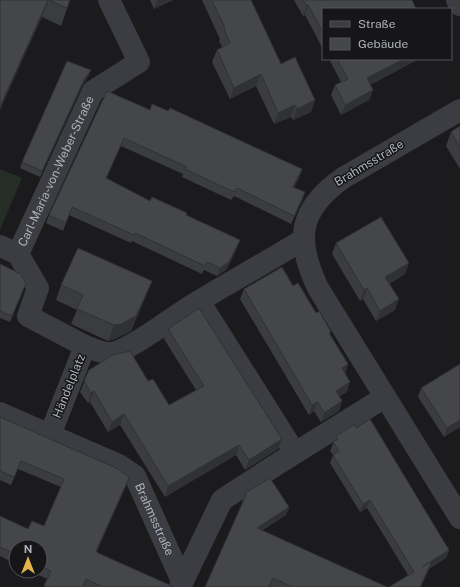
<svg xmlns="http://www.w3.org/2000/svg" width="460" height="587" font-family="'Public Sans',sans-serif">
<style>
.green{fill:#252d26}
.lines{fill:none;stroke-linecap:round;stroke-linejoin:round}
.minor{stroke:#3c3d42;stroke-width:22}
.wall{fill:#3b3c40}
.shaded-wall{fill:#303134}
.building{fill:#45464a;stroke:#303134}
.labels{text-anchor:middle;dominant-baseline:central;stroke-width:3;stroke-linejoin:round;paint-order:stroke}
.street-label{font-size:12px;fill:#aeb2bb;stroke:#161618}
</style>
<rect width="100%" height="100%" fill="#1b1b1d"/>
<path class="green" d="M0,169L22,178L0,230Z"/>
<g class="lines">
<g class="minor">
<path d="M457,0L460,5"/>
<path d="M460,110L343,178C298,210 295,240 318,288L460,518"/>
<path d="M0,246L18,254L38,288L28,316L85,346L50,435L0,413"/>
<path id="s1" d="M18,254L93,91L139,62L109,0"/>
<path d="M199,301L295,453"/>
<path d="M85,346C93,349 103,354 112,353C129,351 173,317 191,306C228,283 267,262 304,239"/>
<path id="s2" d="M50,435L119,465L135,476L182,581"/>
<path d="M180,587L222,500L279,463L385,397"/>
</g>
</g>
<path class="wall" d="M0,0H70L61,26L42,17Z
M150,0H173L154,9Z
M202,0H251L281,64L315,100L311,112L293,120L291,117L274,124L256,86L230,99L212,62L217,50L222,47L219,41L220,39Z
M294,0H412L323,9V49L305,15L303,16Z
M329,59H419L370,85L373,90L369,100L341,115L331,95L335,85L341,82Z
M89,75L82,86L40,177L20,168L22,162Z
M150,110L302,169L299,178L294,187L305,192L302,201L291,224L234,196L231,200L182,177L183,174L121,146L106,179L150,201L186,215L240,240L237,248L226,270L217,276L204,270L202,274L132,241L131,243L69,215L63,231L46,223L49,215Z
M460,126V169L446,146L451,132Z
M336,243L405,274L389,284L395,310L376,321L363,299L360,301L332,254Z
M0,264L24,289L10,322L0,318Z
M152,281L146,296L131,331L115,339L108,341L71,324L77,310L56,300L61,285Z
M293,286L316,313L330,334L348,364L345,374L347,392L339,396L342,401L339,411L321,422L314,411L309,415L240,299L244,289Z
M168,329L278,449L245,470L236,455L165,497L120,425L108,432L90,402L88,403L80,392L89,370L148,381L169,405L196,390L164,339Z
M421,388L460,427L444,437L418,397Z
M0,417L126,486L97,551L98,553L174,587H44L47,579L31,571H40V547H16V564L0,556V516L28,529L44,526L61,487L18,469L11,485L0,480Z
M356,428L449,550L446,558L429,569L421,587H389L408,575L367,508L360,512L330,463L333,455L330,451L336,436Z
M245,493L289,507L286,515L262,530L387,587H271L270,586L242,502Z"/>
<path class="shaded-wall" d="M48,0L42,17L0,110V107Z
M157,0H173L154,9Z
M308,5L305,15L303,16L307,6Z
M404,59H419L363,88L367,78Z
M91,70L89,75L82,86L40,177L84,80Z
M261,74L256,86L230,99L234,88Z
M373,90L369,100L341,115L345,105Z
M315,100L311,112L293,120L297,109Z
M295,105L291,117L274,124L278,113Z
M124,138L121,146L103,186L106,178Z
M302,169L299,178L290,195L293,187Z
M305,192L302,201L291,224L294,216Z
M240,240L237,248L226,270L217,276L220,268Z
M409,263L405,274L381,288L385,277Z
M152,281L146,296L131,331L115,339L108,341L114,325Z
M26,283L24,289L10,322L12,316Z
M367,288L363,299L360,301L364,290Z
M399,299L395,310L376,321L380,311Z
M348,364L345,374L342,368Z
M350,382L347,392L332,400L336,391Z
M94,391L90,402L88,403L91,393Z
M342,401L339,411L321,422L324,413Z
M318,402L314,411L309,415L312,405Z
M124,414L120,425L108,432L112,422Z
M460,420V427L444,437L447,428Z
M282,439L278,449L245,470L249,460Z
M239,445L236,455L165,497L168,486Z
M129,478L126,486L93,559L96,551Z
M370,500L367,508L360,512L363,504Z
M289,507L286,515L254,536L257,528Z
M449,550L446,558L429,569L421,587H420L422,567Z"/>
<path class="building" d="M0,0H48L0,107Z
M49,0H70L67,8Z
M212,0H251L281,64L295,57L315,100L297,109L295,105L278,113L261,74L234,88L217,50L230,43L224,29L225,28Z
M303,0H412L416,9H323V32L308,5L307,6Z
M337,59H404L367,78L373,90L345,105L335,85L348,79Z
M67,61L91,70L84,80L42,171L22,162Z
M107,91L150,110L152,104L168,111L170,108L302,169L293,187L305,192L294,216L237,188L234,192L185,169L187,167L124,138L106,178L150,201L152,197L187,213L186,215L240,240L229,262L220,268L207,262L205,266L135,233L134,235L72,207L66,223L49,215Z
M460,126V147L451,132Z
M381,217L409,263L385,277L399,299L380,311L367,288L364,290L336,243Z
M78,248L152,281L136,316L121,324L114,325L77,309L83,295L61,285Z
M0,264L21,274L26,283L12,316L0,311Z
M282,267L293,286L298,283L316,313L319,311L331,332L329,333L348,364L342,368L350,382L336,391L342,401L324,413L318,402L312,405L244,289Z
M199,308L282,439L249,460L239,445L168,486L124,414L112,422L94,391L91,393L84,381L89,370L113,355L130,351L148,381L153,379L169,405L204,386L168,329Z
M460,364V420L447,428L421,388Z
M0,417L116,468L128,476L129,478L96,551L98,553L174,587H103L86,579L82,587H47L44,586L51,571L40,566V547H16V554L0,547V516L28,529L32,521L44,526L64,479L21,461L14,477L0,471Z
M370,419L449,550L422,567L432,561L420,587H389L414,572L370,500L363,504L333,455L339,451L333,442L338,439L336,436L355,424L356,428Z
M270,478L289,507L257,528L387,587H292L273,578L269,587H205L246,495L245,493Z"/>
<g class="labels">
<g class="street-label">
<text transform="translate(369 163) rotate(-31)">Brahmsstraße</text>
<text stroke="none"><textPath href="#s1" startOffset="91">Carl-Maria-von-Weber-Straße</textPath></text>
<text transform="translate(69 386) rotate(-68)">Händelplatz</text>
<text stroke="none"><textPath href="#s2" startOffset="142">Brahmsstraße</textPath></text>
</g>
</g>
<rect x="322" y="8" width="130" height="52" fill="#161618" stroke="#535459"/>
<rect x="330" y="21" width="20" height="6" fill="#3c3d42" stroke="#535459"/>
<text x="358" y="28" font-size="12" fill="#aeb2bb">Straße</text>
<rect x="330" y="38" width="20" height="12" fill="#45464a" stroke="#535459"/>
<text x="358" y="48" font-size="12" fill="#aeb2bb">Gebäude</text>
<g transform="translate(28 559)"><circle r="19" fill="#161618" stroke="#535459"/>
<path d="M0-3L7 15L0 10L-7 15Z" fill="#e6b44a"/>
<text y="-6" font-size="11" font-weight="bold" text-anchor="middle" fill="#aeb2bb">N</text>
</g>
</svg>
